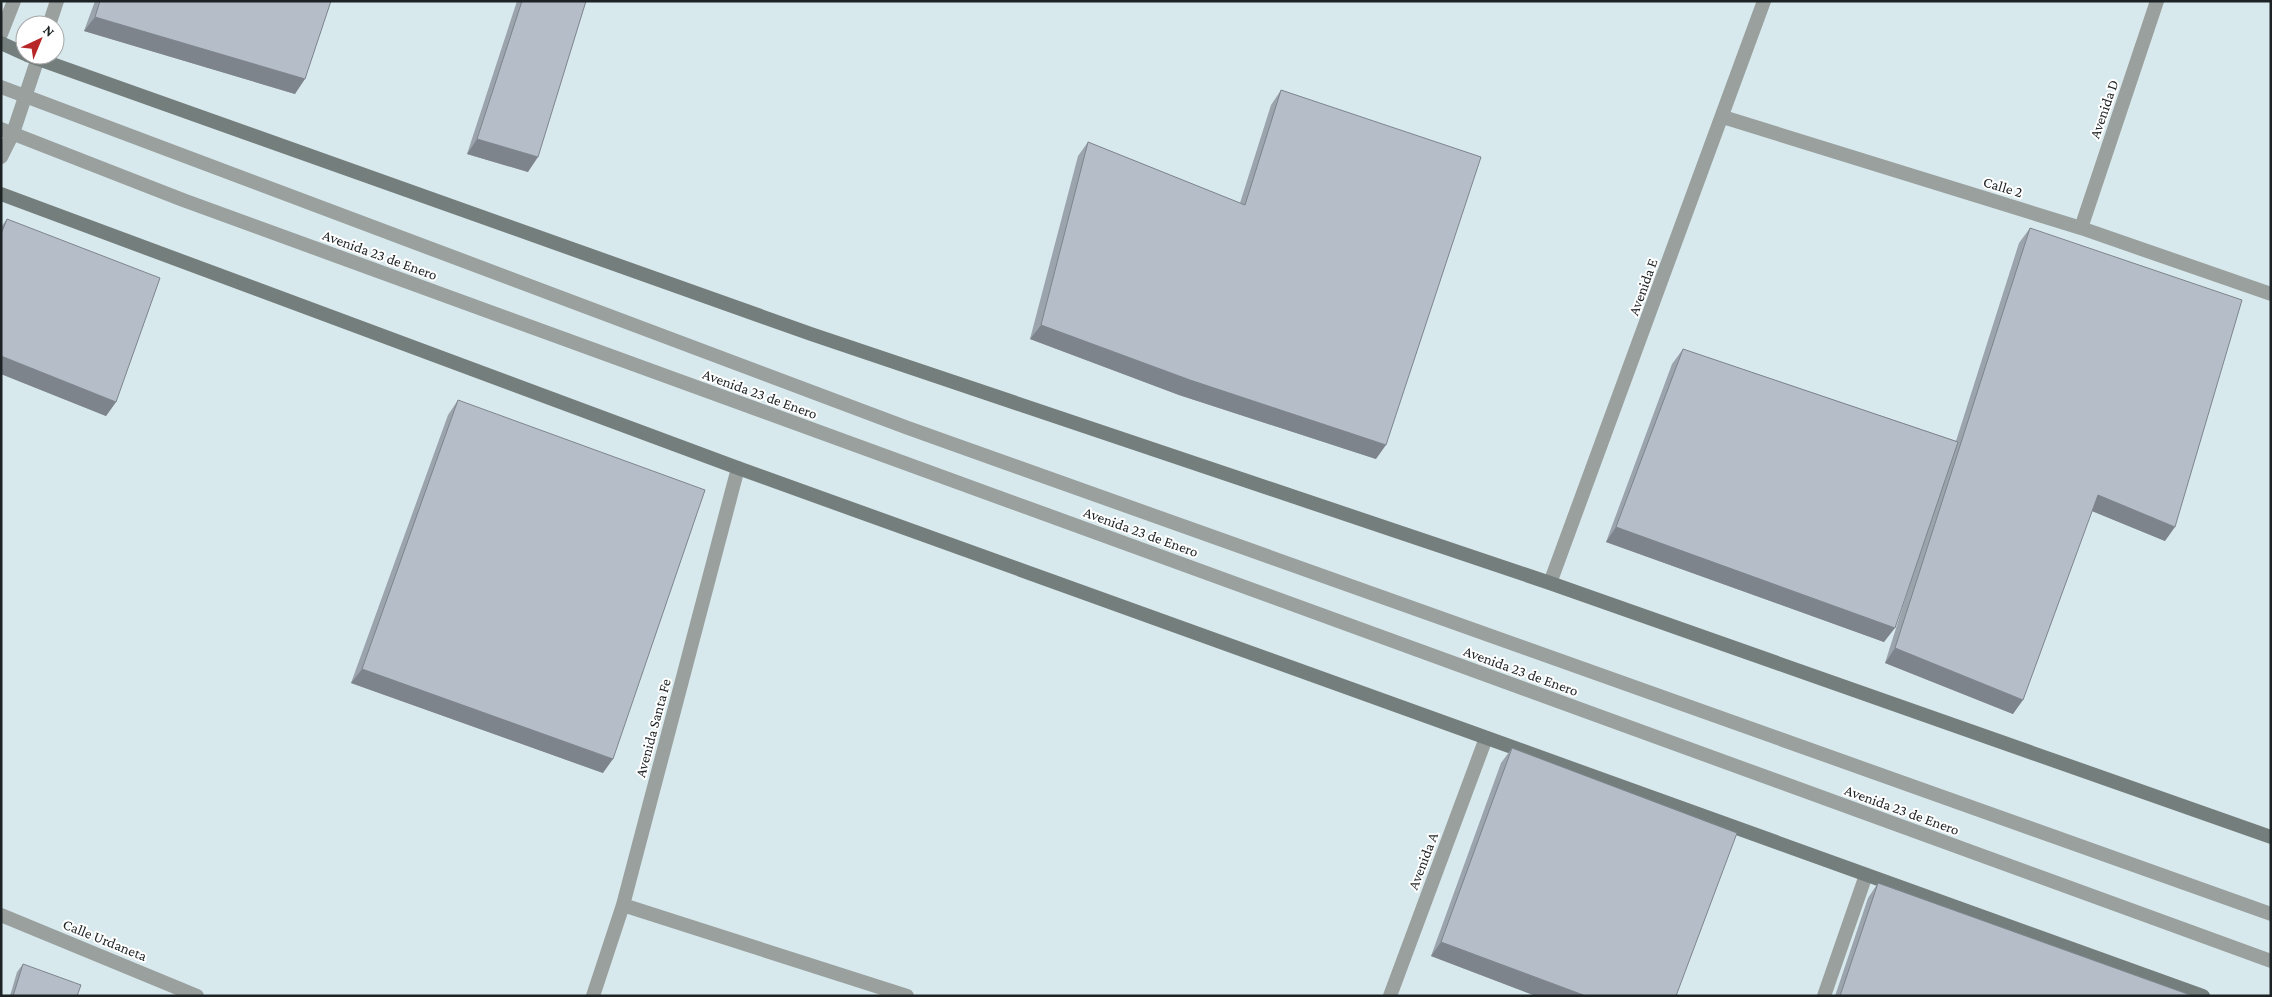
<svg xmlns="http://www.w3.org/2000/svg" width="2272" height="997" font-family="'Crimson Pro',serif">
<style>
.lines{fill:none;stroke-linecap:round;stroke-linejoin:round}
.minor{stroke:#99a09e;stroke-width:14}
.tertiary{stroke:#99a09e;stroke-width:14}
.secondary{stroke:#747e7c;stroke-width:14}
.wall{fill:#9ba3ac}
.shaded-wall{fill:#7e848c}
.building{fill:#b4bdc8;stroke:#7e848c}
.labels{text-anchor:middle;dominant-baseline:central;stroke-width:4;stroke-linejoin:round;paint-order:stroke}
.street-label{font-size:15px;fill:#1d2324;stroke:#fff}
</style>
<rect width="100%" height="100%" fill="#d8e9ee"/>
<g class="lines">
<path class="minor" d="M49,25L57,1
M1,34L14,1
M1723,117L2081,228L2271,294
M1,157L13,133L39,55
M2081,228L2157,1
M1550,583L1764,1
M623,905L907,996
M1,915L197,996
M593,996L623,905L738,468
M1390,996L1486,738
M1824,996L1866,875"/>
<path class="tertiary" d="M1,87L908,428L2271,914
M1,129L183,200L2271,961"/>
<path class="secondary" d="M1,43L25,54
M27,55L811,334L1550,583L2271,837
M1,194L738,468L2203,996"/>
</g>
<path class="wall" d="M95,1H331L295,94L84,31Z
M517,1H586L528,172L467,154Z
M1281,90L1376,459L1179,395L1030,339L1078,156L1088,142L1240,203L1271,105Z
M7,219L116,402L106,416L1,374V227Z
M2030,228L2165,541L2092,511L2013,714L1885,663L1921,549L1884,642L1606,542L1672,364L1683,349L1956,441L2019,243Z
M458,400L603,773L351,683L448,415Z
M1512,748L1676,996H1536L1431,956L1501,763Z
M1878,883L2193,996H1835L1868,898Z
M23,964L77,996H10L17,972Z"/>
<path class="shaded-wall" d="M95,17L305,79L295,94L84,31Z
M477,139L538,157L528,172L467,154Z
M1041,325L1386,445L1376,459L1179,395L1030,339Z
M1,356L116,402L106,416L1,374Z
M2098,495L2175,527L2165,541L2087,509Z
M1616,527L1895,628L1884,642L1606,542Z
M1895,648L2023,700L2013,714L1885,663Z
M362,669L613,759L603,773L351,683Z
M1441,942L1586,996H1536L1431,956Z"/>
<path class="building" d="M100,1H331L305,79L95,17Z
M522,1H586L538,157L477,139Z
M1281,90L1481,157L1386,445L1190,380L1041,325L1088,142L1245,205Z
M7,219L160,278L116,402L1,356V234Z
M2030,228L2242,300L2175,527L2098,495L2023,700L1895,648Z
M1683,349L1958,442L1895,628L1616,527Z
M458,400L705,490L613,759L362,669Z
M1512,748L1737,833L1676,996H1586L1441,942Z
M1878,883L2193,996H1840Z
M23,964L81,985L77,996H13Z"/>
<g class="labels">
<g class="street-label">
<text transform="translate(2104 109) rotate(-71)">Avenida D</text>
<text transform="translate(2003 187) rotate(17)">Calle 2</text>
<text transform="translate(380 255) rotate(20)">Avenida 23 de Enero</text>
<text transform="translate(1643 287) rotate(-70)">Avenida E</text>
<text transform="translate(760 394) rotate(20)">Avenida 23 de Enero</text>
<text transform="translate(1141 532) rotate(20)">Avenida 23 de Enero</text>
<text transform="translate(1521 671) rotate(20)">Avenida 23 de Enero</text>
<text transform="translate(653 728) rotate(-75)">Avenida Santa Fe</text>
<text transform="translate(1902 810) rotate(20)">Avenida 23 de Enero</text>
<text transform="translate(1423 861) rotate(-69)">Avenida A</text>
<text transform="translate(105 940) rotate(22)">Calle Urdaneta</text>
</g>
</g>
<rect width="2272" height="997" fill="none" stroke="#1d2324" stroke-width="5"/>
<g transform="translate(40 40) rotate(44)"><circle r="24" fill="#ffffff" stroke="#a5a7a7"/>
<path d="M0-4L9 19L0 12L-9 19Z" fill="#b72728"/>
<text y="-8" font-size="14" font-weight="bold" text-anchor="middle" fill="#1d2324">N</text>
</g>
</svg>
